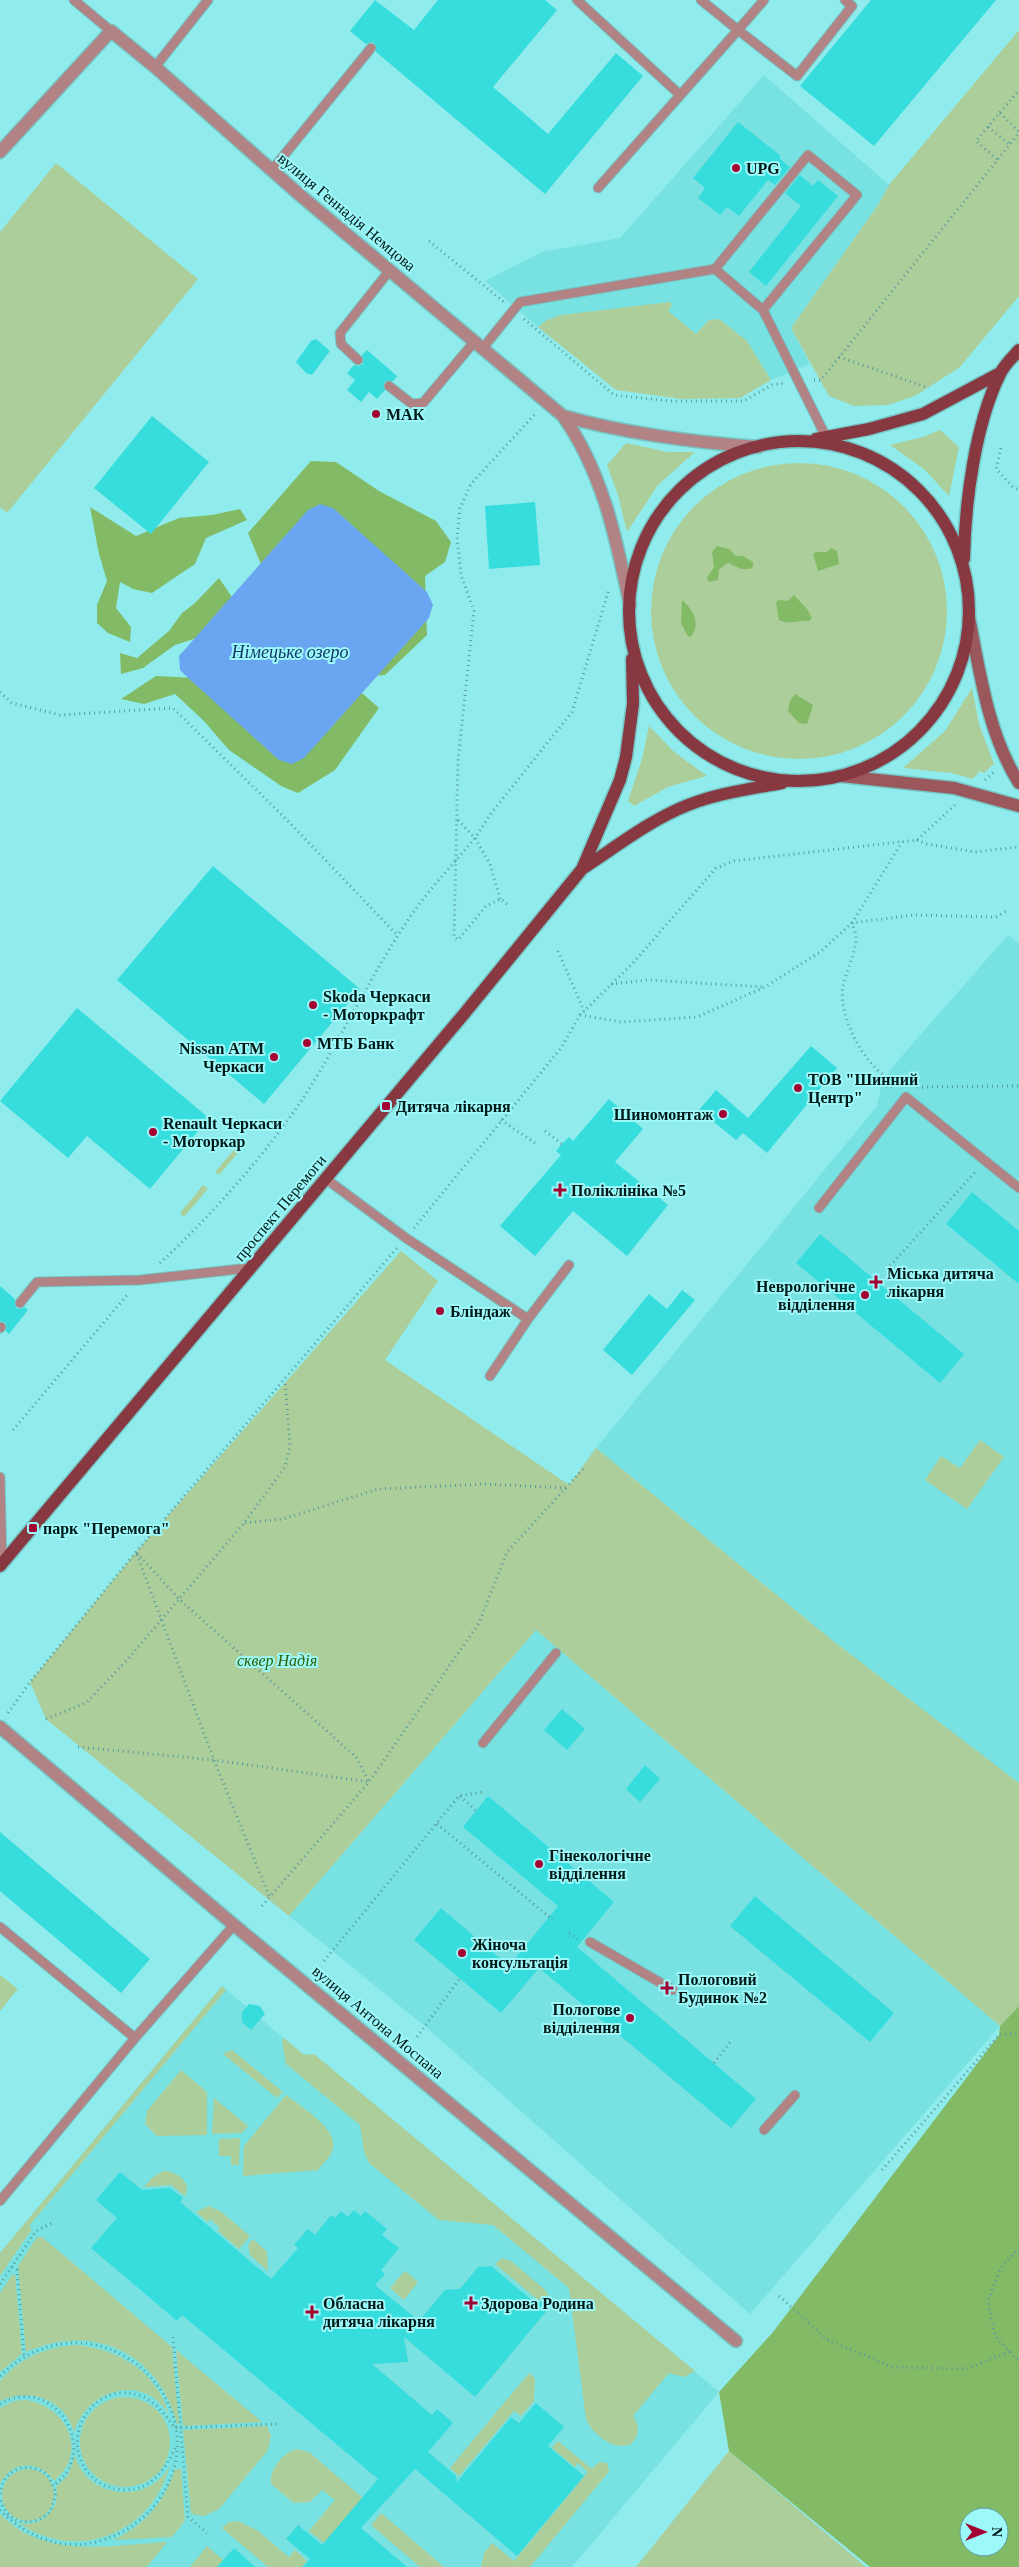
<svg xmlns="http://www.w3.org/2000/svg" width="1019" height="2567" font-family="'Times New Roman',serif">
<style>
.built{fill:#78e1e1}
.green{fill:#acce9b}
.forest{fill:#83ba66;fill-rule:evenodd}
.water{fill:#6aa5f2}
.building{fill:#37dcdd}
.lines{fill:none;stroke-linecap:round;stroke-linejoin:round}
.lane-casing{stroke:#76c6c6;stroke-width:11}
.street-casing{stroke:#76c6c6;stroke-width:15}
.secondary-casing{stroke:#76c6c6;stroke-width:15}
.primary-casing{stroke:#76c6c6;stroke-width:15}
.path{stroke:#599c9c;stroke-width:3;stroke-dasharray:1 4;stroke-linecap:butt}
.lane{stroke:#b18385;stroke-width:9}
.street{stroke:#b18385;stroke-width:12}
.secondary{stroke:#9a585d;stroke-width:12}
.primary{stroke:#873841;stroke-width:12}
.poi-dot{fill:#a20333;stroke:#9df9f9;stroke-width:2}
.labels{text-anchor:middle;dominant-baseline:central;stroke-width:4;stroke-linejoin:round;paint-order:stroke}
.poi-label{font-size:16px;font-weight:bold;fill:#001919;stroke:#9df9f9;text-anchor:start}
.street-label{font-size:16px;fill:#001919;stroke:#9df9f9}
.park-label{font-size:16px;font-style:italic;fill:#2e6003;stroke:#9df9f9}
.water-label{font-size:18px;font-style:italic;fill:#103869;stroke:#9df9f9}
</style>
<rect width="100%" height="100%" fill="#90ecec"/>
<path class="built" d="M764,75L889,185L878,205L791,328L810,364L771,380L747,341L709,320L696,334L668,311L547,320L538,327L485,281L542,252L620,238Z
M1008,935L1019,944V1786L944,1731L596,1448L877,1106L882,1083L894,1065Z
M536,1630L1000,2026L750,2314L426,2027L289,1916Z
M222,1986L304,2055L314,2054L719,2392L572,2567H0V2253Z"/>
<path class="green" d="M1019,30V296L960,367L915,396L888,405L854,406L829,396L791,328L878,205L889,185Z
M56,163L198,279L7,513L0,507V232Z
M670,302L672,305L668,311L696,334L709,320L719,319L747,341L771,380L740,398L682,399L616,390L538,327L547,320L561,315Z
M940,430L959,447L949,496L925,470L890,445L923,437Z
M626,443L668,452H695L658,485L627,532L618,495L607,465Z
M651 611a148 148 0 1 1 296 0a148 148 0 1 1-296 0Z
M972,688L979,724L994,764L984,773L980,771L973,779L951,773L903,768L945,731Z
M649,726L673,751L707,776L668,787L634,806L628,801L642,759Z
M239,1144L243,1147L219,1175L215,1172Z
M203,1185L208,1189L184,1217L180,1213Z
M401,1251L438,1281L385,1360L569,1485L596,1448L832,1640L1019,1783V2006L1000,2026L536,1630L289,1916L46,1719L30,1682L136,1552Z
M980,1440L1004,1457L967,1509L925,1480L941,1456L960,1468Z
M0,1975L18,1989L0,2011Z
M222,1986L226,1990L29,2226L32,2229L0,2276V2253Z
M284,2038L304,2055L314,2054L695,2371L684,2377L669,2373L633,2416C640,2426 640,2435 631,2444C615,2452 592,2434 586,2419L569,2288L493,2225L439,2220L369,2163L364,2152L360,2125L286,2064L282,2041Z
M232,2050L283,2092L277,2098L223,2054Z
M181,2070L207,2092V2135L157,2136L145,2124L147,2111Z
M286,2095C300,2106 338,2129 333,2148C332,2156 323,2163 318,2170L243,2176L244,2146Z
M214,2098L248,2126L242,2133L212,2134Z
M240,2138L239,2165H231V2156H219V2139Z
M163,2171C176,2171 193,2182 185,2196L171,2185L144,2187L153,2177Z
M209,2206L220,2211L250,2236L239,2249L218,2231L220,2228L210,2219L208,2222L196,2212Z
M37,2237H42L172,2347L179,2424H177C159,2352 92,2322 26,2352L18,2266Z
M253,2239L267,2252L268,2271L250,2255L248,2245Z
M502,2258L511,2261L544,2289L548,2294L546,2301L537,2299L495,2264Z
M405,2271L418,2282L404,2300L390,2288Z
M15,2274L22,2354L0,2372V2293L12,2275Z
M77,2345C118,2349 158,2372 169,2415C144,2372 86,2389 74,2433C66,2399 29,2387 0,2401V2381C21,2357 46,2347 77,2345Z
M176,2350L262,2422L183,2426Z
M529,2373L535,2378L534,2401L521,2416L514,2411L459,2476L450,2468Z
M80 2442a45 45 0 1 1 90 0a45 45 0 1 1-90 0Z
M25,2400C66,2405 90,2452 54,2481C40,2460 12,2460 0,2484V2408L14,2401Z
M267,2426L271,2436L268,2450L219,2509L204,2516L191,2514L183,2430Z
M558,2441L592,2469L599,2462L607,2463L609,2471L607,2474L530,2567H481L484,2553L492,2543L514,2561L588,2472L578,2463L575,2467L552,2448Z
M296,2449L309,2452L363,2498L324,2543L309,2531L335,2500L322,2490L310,2502L294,2503L271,2484C269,2470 283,2453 296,2449Z
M729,2451L866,2567H636Z
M75,2455C87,2500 150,2505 170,2465C152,2534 77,2564 17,2522C40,2530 61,2510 56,2487L68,2475Z
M2 2495a26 26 0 1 1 52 0a26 26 0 1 1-52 0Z
M175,2469H181L185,2521L172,2537L113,2540C144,2526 165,2502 175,2469Z
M381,2513L444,2567H420L371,2525Z
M0,2514C44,2560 110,2545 167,2542L147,2567H0Z
M239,2521L258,2531L289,2557L295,2550L307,2561L302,2567H268L222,2528L229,2522Z
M207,2546L223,2560L218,2567H190Z"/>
<path class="forest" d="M311,461L336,462L379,491L436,521L451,542L445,562L425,576L427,635L385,675L365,676L265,574L248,533Z
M90,507L136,536L179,518L212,515L240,509L247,520L206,538L195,564L152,593L133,589L120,582L116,608L131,627L130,642L108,633L97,623V605L107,581L99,554Z
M717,546L729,549L736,556H743L753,562V567L750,569H741L728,563L719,569L718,580L709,582L707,578L714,567L712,552Z
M831,548L837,551L839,564L818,571L813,554L816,552H827Z
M219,578L240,609L206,635L175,645L143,668L121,674L120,653L137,658L169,631L182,613L194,604Z
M794,595L807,609L812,618L809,621C800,620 788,625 779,620L776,603L778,600L788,601Z
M682,600C693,609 702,626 690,637L687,635L681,623Z
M156,676L354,686L379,708L335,770L298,793L281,786L229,750L204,721L175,694L144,704L121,699Z
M795,694L813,705L807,724L799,723L788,711L790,701Z
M1019,2006V2567H870L729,2451L719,2392L773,2332L999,2035L1000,2026ZM969,2517H999V2547H969Z"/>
<path class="water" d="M320,504L333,508L427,592L433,605L429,618L304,758L292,764L279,760L185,675L180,670L179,656L308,510Z"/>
<path class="building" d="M375,0L414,30L438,0H545L557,10L493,87L548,134L616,53L643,76L545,194L376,52L375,44L372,42L366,44L350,31Z
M871,0H996L874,146L800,86Z
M738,122L781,156L779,158L790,167L775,185L768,180L739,216L727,207L720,215L698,198L705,188L693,178Z
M800,175L813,186L818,180L838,196L766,286L749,272L801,206L785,193Z
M316,339L330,351L312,375L306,373L296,362L311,341Z
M367,350L397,376L393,381L384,382L385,390L377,399L369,392L361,402L347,390L355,380L347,373L354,365L359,366L363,364L362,355Z
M152,416L209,462L151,534L94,488Z
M535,502L540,565L489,569L485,506Z
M213,866L360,989L264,1104L117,980Z
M77,1008L209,1118L150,1189L87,1136L68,1158L0,1101Z
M811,1046L837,1068L767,1153L743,1133L736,1140L699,1110L716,1090L748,1118Z
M609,1099L643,1129L615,1162L668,1205L627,1256L573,1211L535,1256L500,1226L561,1155L556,1151L562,1144L569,1137L573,1141Z
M972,1192L1019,1231V1284L946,1224Z
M820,1234L964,1354L940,1383L796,1263Z
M0,1286L15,1299L16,1308L20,1309L25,1307L28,1310L9,1334L6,1331V1323L0,1321Z
M682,1290L695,1300L632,1375L603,1350L649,1294L667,1309Z
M562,1709L585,1729L567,1750L544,1730Z
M645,1765L660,1779L640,1802L626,1789Z
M488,1796L614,1902L577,1947L756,2099L731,2128L539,1968L501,2013L414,1940L441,1908L509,1966L558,1906L463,1827Z
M0,1832L150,1959L121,1993L0,1891Z
M755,1896L894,2013L870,2042L730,1926Z
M249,2004L260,2006L265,2014L251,2030L242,2022V2012Z
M120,2172L142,2190L170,2188L183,2198L180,2202L271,2279L298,2248L294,2245L308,2229L315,2235L331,2215L335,2218L341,2211L348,2217L354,2210L361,2216L365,2211L387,2229L382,2235L399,2248L381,2270L385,2274L375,2285L419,2321L445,2290L460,2289L478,2267L491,2266L534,2302H542L549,2308L475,2397L404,2337L408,2362L372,2364L432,2415L437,2409L453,2423L428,2452L456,2476L457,2482L511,2417L519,2423L536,2403L564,2427L548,2446L584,2476L517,2556L415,2469L361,2528L407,2567H302L310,2559L286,2539L298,2525L322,2545L378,2479L182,2315L177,2321L91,2248L117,2218L96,2200Z
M234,2548L255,2567H217Z"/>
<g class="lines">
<defs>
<path id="lane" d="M74,0L111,31
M577,0L679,94
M701,0L738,30L764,0
M155,67L208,0
M272,170L371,48
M598,188L738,30L797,76L852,6L845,0
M715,269L763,310
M483,348L520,302L715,269L808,155L857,195L763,310L826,437
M358,360L341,344L340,333L390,270
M389,386L412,404L423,403L475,341
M326,1179L406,1238L528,1319L569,1265
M819,1208L906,1097L1019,1188
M20,1303L37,1282L140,1280L249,1268
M0,1328L1,1327
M490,1376L528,1319
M0,1477L2,1564
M483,1743L556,1653
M0,1927L135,2038L234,1925
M590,1942L673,1990
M764,2130L795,2095
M0,2201L135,2038"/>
<path id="street" d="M0,152L111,31L155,67L301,196L563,416C603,473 616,538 630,605
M563,416C627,434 691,442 758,447
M0,1727L234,1925L736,2341"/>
<path id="secondary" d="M969,617C980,673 988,734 1019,783
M841,776L954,788L1019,806"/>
<path id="primary" d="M816,439L869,429L923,414L1000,373
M629 611a170 170 0 1 1 340 0a170 170 0 1 1-340 0Z
M964,559C965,502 975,425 1000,374C1004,365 1013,357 1019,350
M582,869C616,847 650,820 688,805C718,793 750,789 782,783
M0,1566L464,1014L582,869L620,780L626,757L633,704L632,659"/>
</defs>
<use href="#lane" class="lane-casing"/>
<use href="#street" class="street-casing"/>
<use href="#secondary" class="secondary-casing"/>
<use href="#primary" class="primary-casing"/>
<path class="path" d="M1000,113L1019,132
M988,127L1009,144
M997,159L976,141L1019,90
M429,241L504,302
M524,319L614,395L670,401H744L772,385L785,383
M839,357L929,388
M814,380H821L1019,133
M1001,448L996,469L1013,487L1019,490
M0,692L12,703L60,715L173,708L289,822L398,936
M985,780L995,771
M917,840L927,844L975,852L1019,847
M500,899L490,864L475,838L492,812L572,712L609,589
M507,904L501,899L486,906L458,940L454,937L458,761L474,611L461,575L457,537L460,508L471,484L536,413
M558,951L584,1011
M611,984L649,980L764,987
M580,1015L621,1022L697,1017L765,987L820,952L852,923L913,915L996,917L1008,910
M886,1077C862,1061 838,1015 843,986C846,971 856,953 856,937C856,933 853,927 852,923L902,842
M881,1086L896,1087
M917,1087L1019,1086
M501,1120L535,1143
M545,1131L562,1144
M414,1228L561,1048L580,1015L632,964L716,868L734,861L917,840L955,805
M160,1263C211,1216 263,1157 302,1100C339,1043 368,980 406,923C426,892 452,866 475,838L457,819
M890,1266L977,1170
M13,1430L127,1295
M245,1523L283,1519L378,1489L487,1484L566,1488
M8,1713L30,1682L136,1552L397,1248
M46,1719L86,1703L127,1660L244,1523L285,1467L290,1447L285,1380
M78,1747L214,1760L369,1782L356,1757L179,1599L136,1552L214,1760L270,1898
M460,1796L476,1811
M437,1824L553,1920
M262,1906L369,1782L479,1623L507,1552L584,1468
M569,1933L578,1939
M324,1961L459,1796L482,1792
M417,2037L460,1978
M714,2063L731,2041
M882,2170L999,2035L1019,2033
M1019,2248L1000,2269L988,2301L995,2336L1019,2362
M12,2267L17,2270L24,2356
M0,2284L36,2231L54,2222
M779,2296L828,2340L892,2367L965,2369L1010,2352
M173,2337L188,2517L207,2533
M0,2376C96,2283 227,2405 158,2501C142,2522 122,2535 96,2542C61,2551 25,2536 0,2510
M0,2404C52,2372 103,2450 54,2485
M175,2448C165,2470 152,2489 126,2490C113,2490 100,2485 91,2476C53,2435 101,2371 149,2400C160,2407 167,2418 175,2428L277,2424
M0,2494C3,2468 28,2460 48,2475L56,2493L50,2512C31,2529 5,2524 0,2497"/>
<use href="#lane" class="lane"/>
<use href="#street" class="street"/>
<use href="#secondary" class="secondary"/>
<use href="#primary" class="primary"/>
</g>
<g class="poi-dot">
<circle cx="736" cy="168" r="5"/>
<circle cx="376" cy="414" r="5"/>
<circle cx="313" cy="1005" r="5"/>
<circle cx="307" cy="1043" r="5"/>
<circle cx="274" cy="1057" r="5"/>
<circle cx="798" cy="1088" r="5"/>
<rect x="381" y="1101" width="10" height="10" rx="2.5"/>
<circle cx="723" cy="1114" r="5"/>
<circle cx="153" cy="1132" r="5"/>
<path d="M557.5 1182.5h5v5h5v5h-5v5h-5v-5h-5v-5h5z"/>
<path d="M873.5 1274.5h5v5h5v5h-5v5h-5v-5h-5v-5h5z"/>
<circle cx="865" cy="1295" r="5"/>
<circle cx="440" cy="1311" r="5"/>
<rect x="28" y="1523" width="10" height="10" rx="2.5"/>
<circle cx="539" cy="1864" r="5"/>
<circle cx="462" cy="1953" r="5"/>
<path d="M664.5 1980.5h5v5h5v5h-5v5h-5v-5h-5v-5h5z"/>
<circle cx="630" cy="2018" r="5"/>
<path d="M468.5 2295.5h5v5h5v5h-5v5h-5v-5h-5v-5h5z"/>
<path d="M309.5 2304.5h5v5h5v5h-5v5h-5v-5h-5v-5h5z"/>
</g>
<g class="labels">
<g class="poi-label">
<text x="746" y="168">UPG</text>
<text x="386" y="414">МАК</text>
<text x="323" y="996">Skoda Черкаси<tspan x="323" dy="18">- Моторкрафт</tspan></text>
<text x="317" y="1043">МТБ Банк</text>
<text x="264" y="1048" text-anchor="end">Nissan АТМ<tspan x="264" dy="18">Черкаси</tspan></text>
<text x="808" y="1079">ТОВ "Шинний<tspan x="808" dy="18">Центр"</tspan></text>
<text x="396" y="1106">Дитяча лікарня</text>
<text x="713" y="1114" text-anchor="end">Шиномонтаж</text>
<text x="163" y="1123">Renault Черкаси<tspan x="163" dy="18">- Моторкар</tspan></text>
<text x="571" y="1190">Поліклініка №5</text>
<text x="887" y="1273">Міська дитяча<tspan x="887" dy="18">лікарня</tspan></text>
<text x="855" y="1286" text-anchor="end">Неврологічне<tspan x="855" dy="18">відділення</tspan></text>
<text x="450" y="1311">Бліндаж</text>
<text x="43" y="1528">парк "Перемога"</text>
<text x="549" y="1855">Гінекологічне<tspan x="549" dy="18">відділення</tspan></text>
<text x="472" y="1944">Жіноча<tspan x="472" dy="18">консультація</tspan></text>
<text x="678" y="1979">Пологовий<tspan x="678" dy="18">Будинок №2</tspan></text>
<text x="620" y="2009" text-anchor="end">Пологове<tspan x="620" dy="18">відділення</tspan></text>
<text x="323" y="2303">Обласна<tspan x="323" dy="18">дитяча лікарня</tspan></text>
<text x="481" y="2303">Здорова Родина</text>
</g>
<g class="street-label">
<text transform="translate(347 212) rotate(40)">вулиця Геннадія Немцова</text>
<text transform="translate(280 1208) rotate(-50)">проспект Перемоги</text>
<text transform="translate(378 2022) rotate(40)">вулиця Антона Моспана</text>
</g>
<g class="park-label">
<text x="277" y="1660">сквер Надія</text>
</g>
<g class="water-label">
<text x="290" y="652">Німецьке озеро</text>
</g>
</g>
<g transform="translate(984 2532) rotate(90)"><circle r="24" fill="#9df9f9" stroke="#5e9f9f"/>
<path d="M0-4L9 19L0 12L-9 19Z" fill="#a20333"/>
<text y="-8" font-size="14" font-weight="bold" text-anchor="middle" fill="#001919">N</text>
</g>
</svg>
